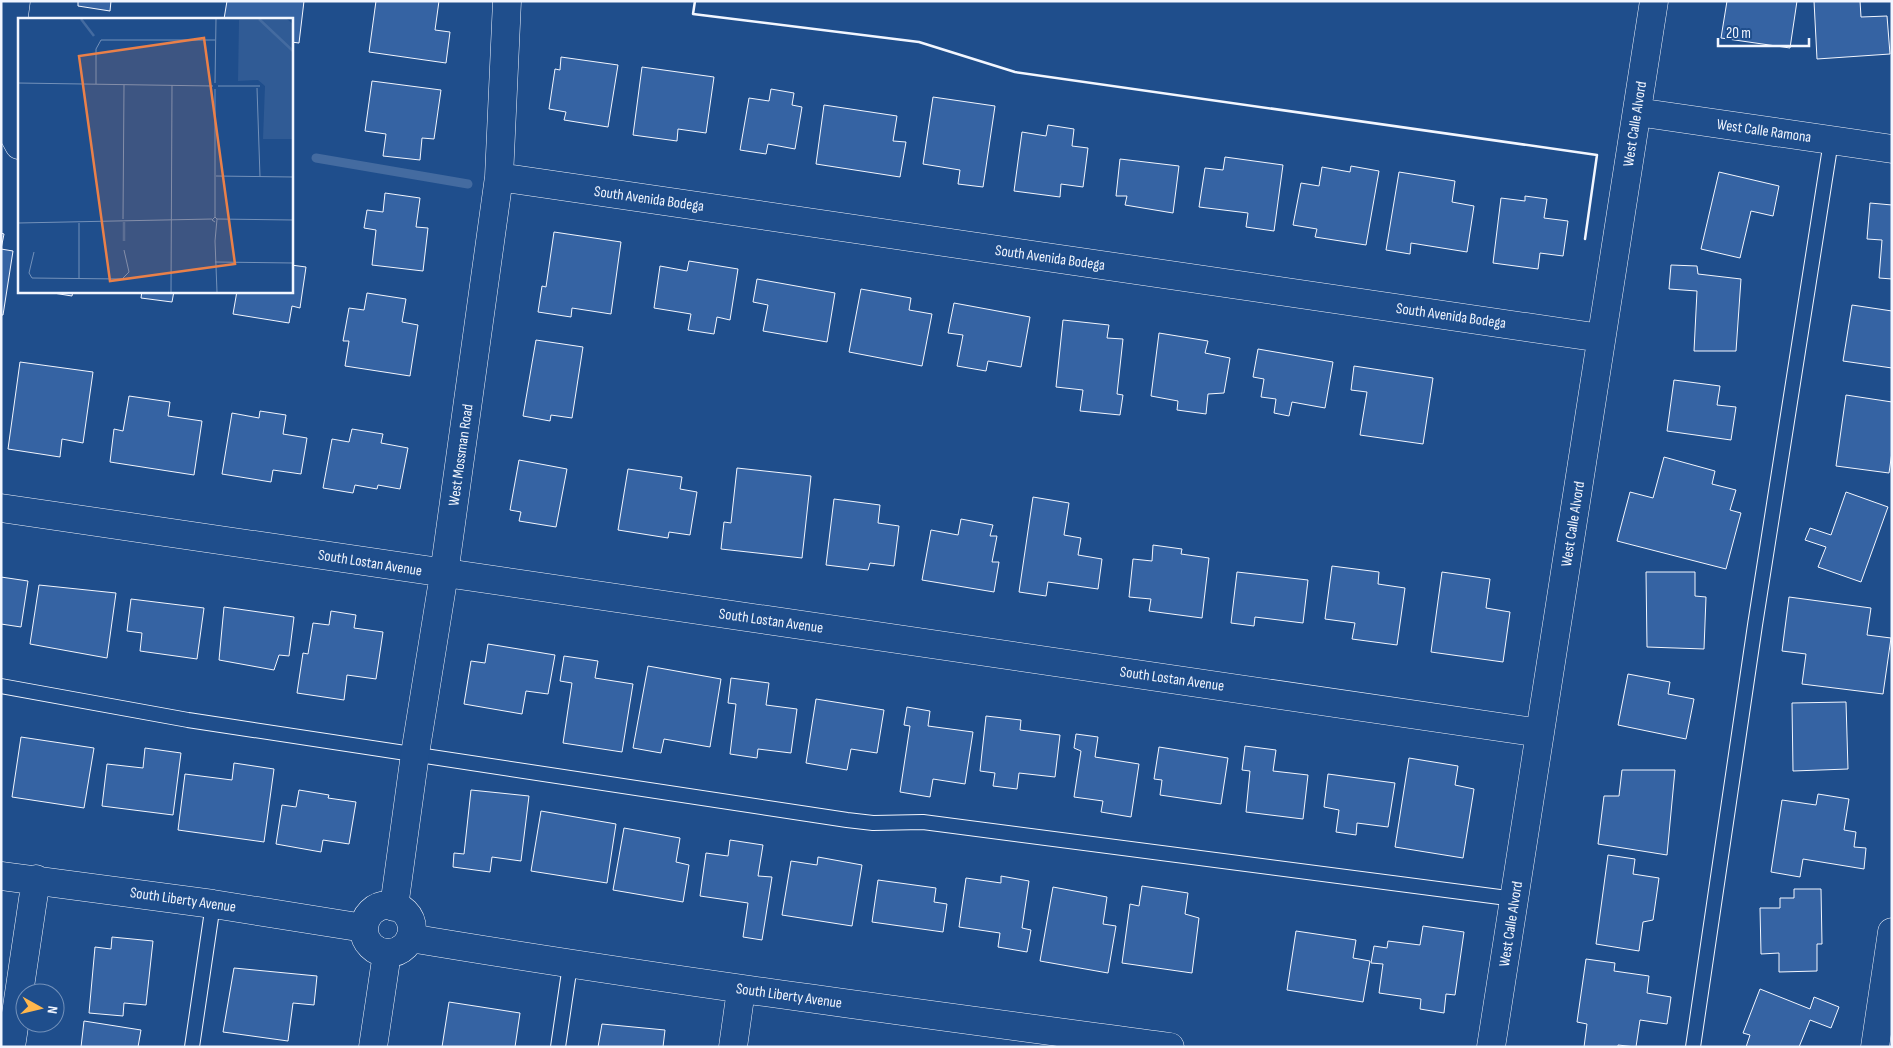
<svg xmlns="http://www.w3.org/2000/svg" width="1893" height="1048" font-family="'Sofia Sans Condensed',sans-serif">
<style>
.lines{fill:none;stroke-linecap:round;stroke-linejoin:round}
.stream{stroke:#446ba0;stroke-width:9}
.building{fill:#3563a3;stroke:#f2f6ff}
.service-casing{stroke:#f2f6ff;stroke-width:16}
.minor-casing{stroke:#f2f6ff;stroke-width:29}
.service{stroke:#1f4e8c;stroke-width:14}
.minor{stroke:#1f4e8c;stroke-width:28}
.wall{stroke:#f2f6ff;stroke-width:2.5}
.labels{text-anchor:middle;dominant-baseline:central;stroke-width:4;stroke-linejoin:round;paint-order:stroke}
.street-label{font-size:15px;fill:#f2f6ff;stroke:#1f4e8c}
.inset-river{fill:none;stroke:#446ba0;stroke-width:2.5}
.inset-road{fill:none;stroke:#7391ba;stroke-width:1}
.view{fill:#ea8049;fill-opacity:0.15;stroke:#ea8049;stroke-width:2.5}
.inset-edge{fill:none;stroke:#f2f6ff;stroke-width:2.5}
</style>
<rect width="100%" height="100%" fill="#1f4e8c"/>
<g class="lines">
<path class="stream" d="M316,158L468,184"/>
</g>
<path class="building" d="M78,1H111L110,11L78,6Z
M227,1H304L299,43L291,42V19H224Z
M376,1H439L435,30L450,32L446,63L369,52Z
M1727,1H1797L1790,48L1721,38Z
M1814,1H1860L1861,17L1887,16L1890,54L1817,59Z
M561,57L618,65L608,127L564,120L566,112L549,109L555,69L560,70Z
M642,67L714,77L706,133L678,129L677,141L633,135Z
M372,81L441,90L434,139L422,138L420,160L383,156L386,134L365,131Z
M771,89L794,93L792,105L802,107L795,149L768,144L766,154L740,150L749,98L769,101Z
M933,97L995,106L983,187L958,184L960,170L923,164Z
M824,105L897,116L893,141L906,142L900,177L816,164Z
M1048,125L1074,129L1072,146L1088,148L1083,187L1061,184L1060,197L1014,191L1022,132L1046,136Z
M1225,157L1283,165L1274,231L1246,227L1248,213L1199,207L1205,168L1223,170Z
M1120,159L1179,166L1173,213L1125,205L1127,196H1116Z
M1351,166L1379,171L1366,245L1315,237L1317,229L1293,225L1301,183L1319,186L1322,167L1350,172Z
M1399,172L1455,181L1452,202L1474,206L1467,252L1411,243L1410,254L1386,250Z
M1719,172L1779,186L1773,216L1751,211L1740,258L1701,249Z
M385,193L420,198L416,227L428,228L423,271L372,265L376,230L364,228L367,210L383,212Z
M1525,196L1547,199L1544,218L1568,221L1563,256L1540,253L1538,269L1493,263L1501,198L1525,201Z
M1870,203L1892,205V279L1879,278L1882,240L1867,239Z
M554,232L621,242L611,314L572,308L571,317L538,312L542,286L546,287Z
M1,233L4,234L1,249L13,251L3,315H1Z
M689,261L738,269L730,320L717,317L714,334L688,330L691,314L654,308L660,266L687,271Z
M291,265L306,267L300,308L292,306L289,323L233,314L237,291H291Z
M1671,265L1697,266L1698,274L1741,279L1736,351H1694L1697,291L1669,289Z
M757,279L835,293L827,342L763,331L768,305L753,302Z
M861,289L911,298L909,310L932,314L922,366L849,352Z
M41,291H73L72,296Z
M142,291H174L172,302L141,298Z
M367,293L406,299L402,322L418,325L410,376L345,366L349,341H343L349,308L364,310Z
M954,303L1030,317L1021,367L988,361L986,371L957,366L963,335L948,333Z
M1852,305L1892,311V368L1843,361Z
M1063,320L1109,325L1107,338L1123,339L1117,394L1123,395L1120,415L1080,411L1083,390L1056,387Z
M1159,333L1208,341L1205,353L1230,358L1224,393L1208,394L1206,414L1177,410L1178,401L1151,396Z
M536,340L583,347L572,418L551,415L550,421L523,416Z
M1258,349L1333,362L1325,408L1292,402L1289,416L1274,413L1276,399L1261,397L1264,379L1253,377Z
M20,362L93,372L83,443L62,439L60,457L8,449Z
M1354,366L1433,378L1423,444L1360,435L1367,392L1351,390Z
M1674,380L1720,386L1717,405L1736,407L1731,440L1667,431Z
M1846,395L1892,402V452L1889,473L1836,466Z
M129,396L170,402L168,416L202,421L194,475L110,462L114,429L123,431Z
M260,411L286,415L283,434L307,438L301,474L273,470L271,482L222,474L232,413L259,418Z
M352,429L383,434L381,443L408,448L400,489L378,485L377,489L355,485L353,493L323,488L332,439L349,442Z
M1664,457L1715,471L1712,484L1736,490L1730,510L1741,513L1726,569L1617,541L1630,492L1653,498Z
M519,460L567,469L556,527L519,521L521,512L510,510Z
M737,468L811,476L802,558L721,549L724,522L731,523Z
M628,469L682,477L680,489L697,492L690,535L669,532L668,538L618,530Z
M1846,492L1888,507L1861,582L1818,567L1826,547L1805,540L1810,528L1831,535Z
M1033,497L1069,503L1064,535L1081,538L1078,555L1102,559L1098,589L1048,582L1046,596L1019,592Z
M834,499L880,505L878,523L899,526L894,566L870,563L868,570L826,565Z
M961,519L993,525L990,536H997L992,562H999L994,592L922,580L931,530L958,535Z
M1153,545L1182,549L1181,554L1209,558L1202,618L1149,611L1151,599L1129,597L1133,559L1152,561Z
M1332,566L1379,572L1378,584L1405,588L1397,645L1352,639L1355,623L1325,619Z
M1237,572L1308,580L1303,623L1255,617L1254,626L1231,623Z
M1442,572L1490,579L1486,608L1510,612L1503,662L1431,652Z
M1646,572H1695V596L1706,597L1704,649L1647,647Z
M1,577L28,581L21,627L1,624Z
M39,585L116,593L107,658L30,644Z
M1789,597L1871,608L1867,635L1891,638L1883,694L1802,684L1806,654L1782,651Z
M131,599L204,608L197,659L140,651L142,633L127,631Z
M224,607L294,617L289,656L279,655L274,670L219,660Z
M331,611L356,615L354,628L383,632L376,679L347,675L344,700L297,693L303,653L308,654L313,623L329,625Z
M488,644L555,655L548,694L526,691L522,714L464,704L471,661L485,663Z
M564,656L598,661L595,678L633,684L622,752L563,743L572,683L560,681Z
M648,666L721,679L710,747L664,739L661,753L633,748Z
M1628,674L1670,682L1668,694L1694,699L1686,739L1618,725Z
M731,678L769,683L766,705L797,709L791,753L758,749L757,758L730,754L736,704L728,703Z
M816,699L884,710L877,753L851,749L847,770L806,763Z
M1846,702L1848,769L1793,771L1792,703Z
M907,707L930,711L928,726L973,732L965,784L933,779L930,797L900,792L910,726L904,725Z
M986,716L1021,720L1020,730L1060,735L1055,777L1019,773L1017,789L993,786L995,773L980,771Z
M1076,734L1098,737L1095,757L1139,764L1131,817L1101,812L1103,801L1074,797L1081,751L1074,748Z
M21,737L94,748L84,808L12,797Z
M1245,746L1276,750L1273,771L1308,775L1303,819L1246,812L1250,771L1242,770Z
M1159,747L1228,758L1221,804L1160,795L1162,780L1154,779Z
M145,748L181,753L173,815L102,806L107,764L143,768Z
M1409,758L1458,766L1455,785L1474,789L1463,858L1395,847Z
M234,763L274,769L264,842L178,830L185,774L232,780Z
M1622,770H1675L1667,855L1598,844L1604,796H1619Z
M1328,774L1395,783L1388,827L1357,823L1356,835L1336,832L1339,810L1324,807Z
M299,790L329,795L328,798L356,802L349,844L323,840L321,852L276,844L282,805L296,807Z
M471,790L529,796L521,861L492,857L490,872L453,867L454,853L464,854Z
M1818,794L1849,799L1844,830L1856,832L1854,847L1866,848L1864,869L1803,859L1800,877L1771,872L1782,800L1816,805Z
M541,811L616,824L607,883L531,871Z
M624,828L680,838L676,862L689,865L683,902L613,890Z
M730,840L763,845L758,876L772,877L762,940L743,937L748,903L700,896L706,853L728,856Z
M1608,855L1635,859L1633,874L1659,878L1653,920L1643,922L1639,951L1596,944Z
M818,857L862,865L852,926L782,915L791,861L817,865Z
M1001,876L1029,881L1022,928L1031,930L1027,952L998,947L1000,933L959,927L966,878L1001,883Z
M878,880L936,888L934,902L947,904L943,932L872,922Z
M1142,886L1188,893L1185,914L1199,918L1192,973L1122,963L1130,904L1139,906Z
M1053,887L1107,897L1103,924L1116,926L1108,973L1040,961Z
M1794,889H1821L1822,944H1817V971L1779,972V953L1761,954L1760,908H1780V898H1794Z
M1423,926L1464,932L1455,995L1446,994L1444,1013L1420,1009L1421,999L1379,993L1383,964L1371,963L1374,946L1387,948L1388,941L1420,945Z
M1296,931L1356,940L1353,958L1370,961L1363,1002L1287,990Z
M112,937L153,941L146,1005L124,1003L123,1016L89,1013L95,947L111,949Z
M1586,959L1615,963L1614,971L1649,976L1647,993L1671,997L1667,1024L1640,1020L1636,1047L1618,1045V1047H1584L1587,1024L1577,1022Z
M234,968L317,976L314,1005L293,1003L288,1041L223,1032Z
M1760,989L1810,1009L1814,997L1839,1007L1831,1028L1810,1020L1799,1047H1746L1750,1035L1743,1033Z
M449,1002L520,1013L515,1047H442Z
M84,1021L141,1030L138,1047H81Z
M602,1024L665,1030L663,1047H598Z"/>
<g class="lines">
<defs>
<path id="service" d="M1,686L188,720L847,820L873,823L923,822L1515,899
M192,1047L213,904
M558,1047L570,965
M1693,1047L1755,625L1831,141"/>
<path id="minor" d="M16,1L3,100L7,123L19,145
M1637,112L1892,149
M499,177L1601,338
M1,508L1540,733
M1,876L213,904L364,928
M364 929a24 24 0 1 1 48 0a24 24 0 1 1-48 0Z
M394,907L415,754L444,574L499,177L507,1
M410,938C662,980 916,1013 1170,1047
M11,1047L36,879
M373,1047L387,953
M733,1047L741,990
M1491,1047L1654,1
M1875,1047L1892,932"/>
</defs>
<use href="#service" class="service-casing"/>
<use href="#minor" class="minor-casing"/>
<use href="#service" class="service"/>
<use href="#minor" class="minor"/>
<path class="wall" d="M695,1L693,14L919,42L1015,72L1597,155L1585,239"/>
</g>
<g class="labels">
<g class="street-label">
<text transform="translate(1635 124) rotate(-81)">West Calle Alvord</text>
<text transform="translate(1764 131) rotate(8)">West Calle Ramona</text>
<text transform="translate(649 199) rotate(8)">South Avenida Bodega</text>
<text transform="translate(1050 258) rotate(8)">South Avenida Bodega</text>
<text transform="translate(1451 316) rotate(8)">South Avenida Bodega</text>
<text transform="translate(461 455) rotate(-82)">West Mossman Road</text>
<text transform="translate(1573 524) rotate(-81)">West Calle Alvord</text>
<text transform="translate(370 563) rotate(9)">South Lostan Avenue</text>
<text transform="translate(771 621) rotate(8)">South Lostan Avenue</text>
<text transform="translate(1172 679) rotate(8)">South Lostan Avenue</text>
<text transform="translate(183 900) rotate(8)">South Liberty Avenue</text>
<text transform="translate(1511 924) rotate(-81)">West Calle Alvord</text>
<text transform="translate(789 996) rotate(8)">South Liberty Avenue</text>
</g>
</g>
<g transform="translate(18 18)">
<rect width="275" height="275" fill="#1f4e8c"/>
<path d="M203,1H269L275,6V121H245L247,68L240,62L220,63L221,2Z" fill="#305b95"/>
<path class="inset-river" d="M63,1L76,18M241,1L275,33M106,223V204"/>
<path class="inset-road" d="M0,65L195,68M197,65L198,1M78,66V31L83,22H197M200,68H242M239,70L242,159M197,71V199M198,158L275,159M105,201L106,67M199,201L275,202M197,204L194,202L197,199L199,201L197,223L199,274M0,205L194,201M61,205V261M16,234L11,255L14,260L104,261L111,254L106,232M197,244L275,245M153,274L154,67"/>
<path class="view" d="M186,20L217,246L92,263L61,38Z"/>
<rect width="275" height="275" class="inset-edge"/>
</g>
<rect width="1893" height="1048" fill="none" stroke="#f2f6ff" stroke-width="5"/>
<g transform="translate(40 1008) rotate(98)"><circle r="24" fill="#1f4e8c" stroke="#7391ba"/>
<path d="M0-4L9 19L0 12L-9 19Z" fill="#ffb74d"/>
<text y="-8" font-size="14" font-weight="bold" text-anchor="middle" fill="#f2f6ff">N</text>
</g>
<path d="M1718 38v8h91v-8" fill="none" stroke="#f2f6ff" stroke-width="2.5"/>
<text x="1726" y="38" font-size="15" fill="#f2f6ff" stroke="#1f4e8c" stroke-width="4" paint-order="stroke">20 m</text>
</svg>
